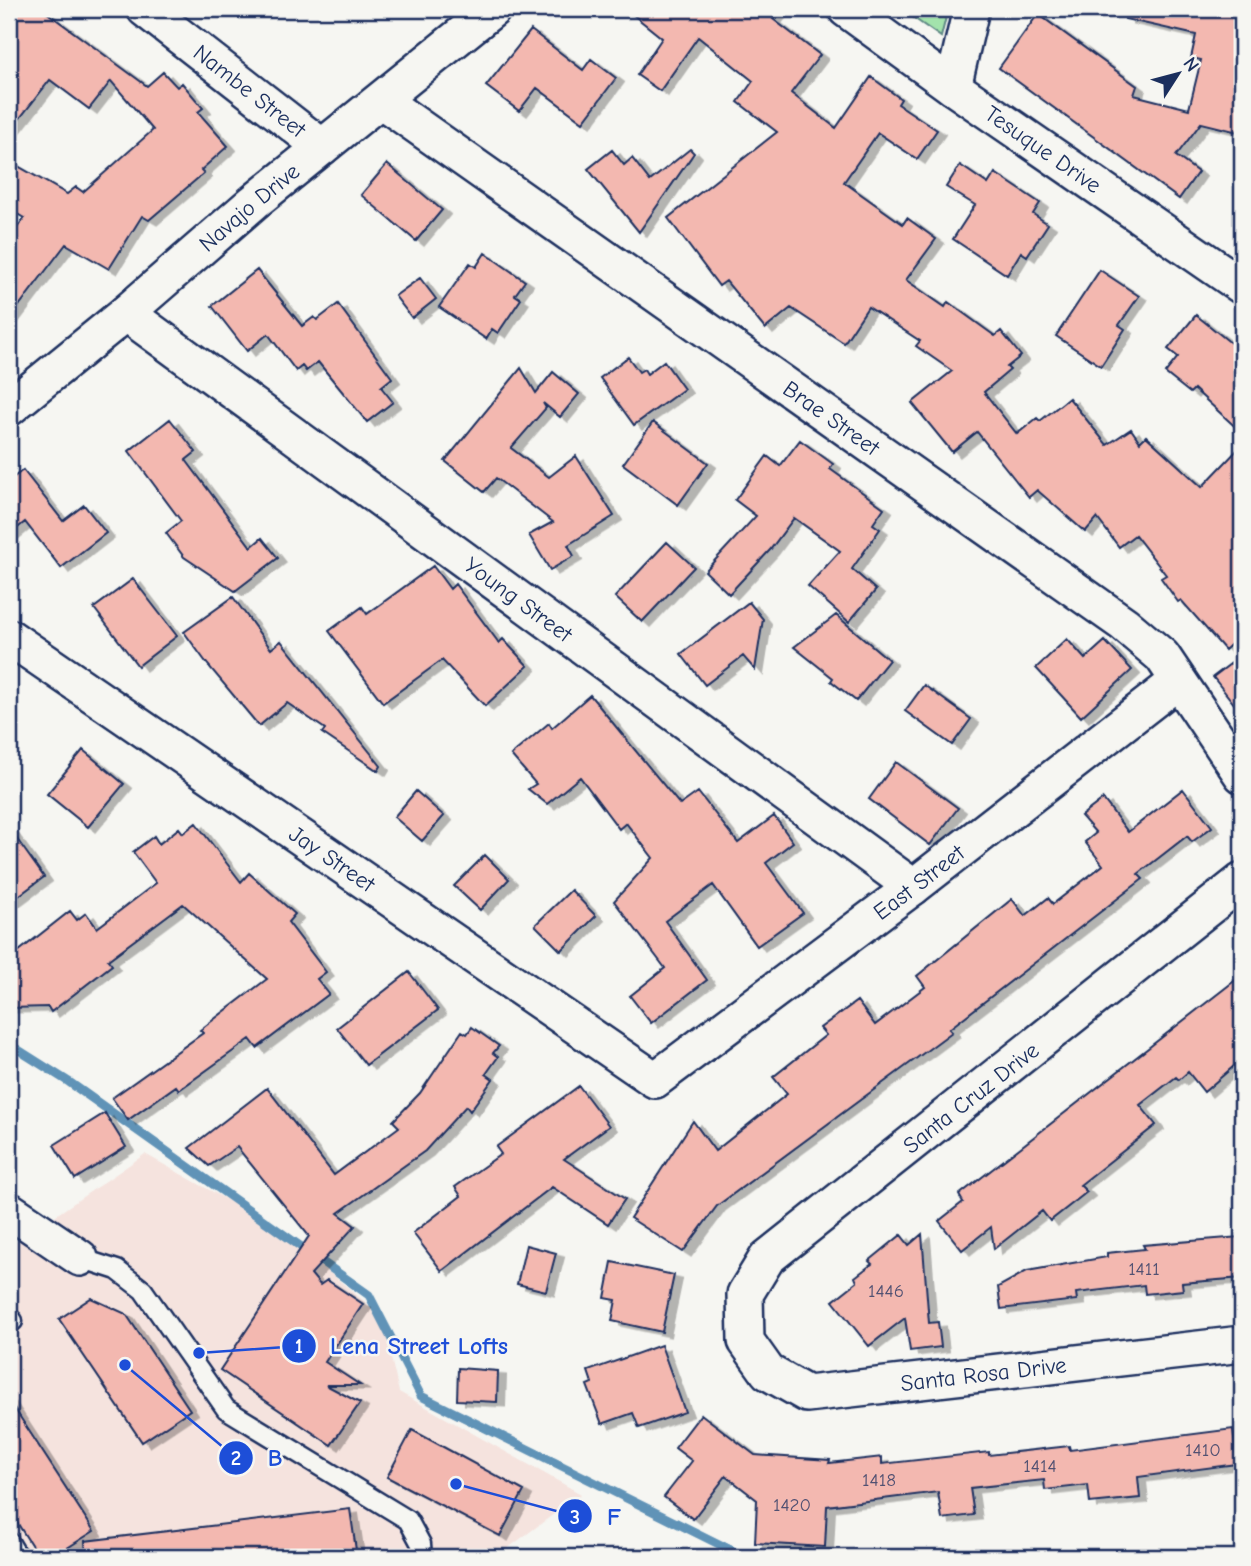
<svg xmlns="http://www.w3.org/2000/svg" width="1251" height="1566" font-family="'Comic Neue',sans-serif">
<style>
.built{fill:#f5e3de}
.green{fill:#a3e3ac;stroke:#5f8985;stroke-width:2}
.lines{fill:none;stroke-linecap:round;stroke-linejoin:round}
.stream{stroke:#6193b7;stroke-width:9}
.building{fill:#f3b8b0;stroke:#1b2f5e;stroke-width:2;filter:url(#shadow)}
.lane-casing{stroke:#1b2f5e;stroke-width:23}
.street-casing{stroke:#1b2f5e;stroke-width:40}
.lane{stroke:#f6f6f2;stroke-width:18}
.street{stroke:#f6f6f2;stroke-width:35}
.labels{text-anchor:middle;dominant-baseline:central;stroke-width:5;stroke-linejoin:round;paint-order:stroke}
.number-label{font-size:19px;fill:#515172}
.street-label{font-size:23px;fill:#1b2f5e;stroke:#f6f6f2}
.leader{fill:none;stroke:#1d4ed8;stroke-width:2.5}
.callout-dot{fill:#1d4ed8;stroke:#f6f6f2;stroke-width:2.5}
.mark-label{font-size:21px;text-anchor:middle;font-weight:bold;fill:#fff}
.callout-label{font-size:24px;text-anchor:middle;font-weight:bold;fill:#1d4ed8;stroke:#f6f6f2;stroke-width:5;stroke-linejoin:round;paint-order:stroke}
</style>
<defs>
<filter id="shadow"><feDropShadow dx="8" dy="4.5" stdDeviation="0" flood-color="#0004"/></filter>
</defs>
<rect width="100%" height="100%" fill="#f6f6f2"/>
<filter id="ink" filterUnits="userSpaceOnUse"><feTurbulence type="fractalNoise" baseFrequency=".0143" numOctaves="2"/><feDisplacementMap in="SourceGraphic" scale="14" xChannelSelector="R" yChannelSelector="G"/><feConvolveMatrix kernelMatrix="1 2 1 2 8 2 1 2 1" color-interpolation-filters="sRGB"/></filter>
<g filter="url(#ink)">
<path class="built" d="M145,1154L272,1225L381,1315L399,1392L581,1494L496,1557H9V1237L17,1242Z"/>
<path class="green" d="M901,9H948L941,37Z"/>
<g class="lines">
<path class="stream" d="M9,1044L69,1082L369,1295L421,1396L745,1557"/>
</g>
<path class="building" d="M9,9H42L147,86L163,72L177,87L182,83L203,108L198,112L228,146L201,170L204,173L149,220L142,216L109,269L66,244L9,319V239L24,218L9,209V161L67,194L76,187L83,192L153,130L111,81L89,109L50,80L9,132Z
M626,9H781L773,19L820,55L791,93L836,128L871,77L901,99L898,104L937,130L917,159L878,133L844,182L903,224L907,218L936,239L906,280L945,307L948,302L995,336L1001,331L1021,356L1007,367L1010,370L984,392L1017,434L1037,418L1040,421L1069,398L1107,445L1131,429L1140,442L1146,436L1202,487L1242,445V634L1225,650L1181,600L1178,602L1161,578L1166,575L1135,535L1119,547L1097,518L1085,532L1037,490L1029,497L977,432L952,452L912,403L952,371L916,346L920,341L868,307L844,343L791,308L765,329L726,281L719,286L668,218L777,132L738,102L753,81L698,37L660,91L637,75L662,38Z
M1126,9H1225L1242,13V133L1201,123L1176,156L1198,172L1179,199L999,68L1038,14L1137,86L1134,95L1189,109L1201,60L1191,58L1196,35L1125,19Z
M531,30L583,70L591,59L616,78L583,122L537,88L519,111L486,86Z
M690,149L694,153L639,232L588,169L612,150L624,165L632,158L650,181Z
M387,164L442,210L416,241L361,195Z
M960,165L988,184L995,173L1040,203L1033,214L1048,224L1027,256L1021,252L1007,275L953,239L975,205L946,187Z
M485,253L525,281L515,295L521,299L498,333L492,329L486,339L439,307L470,263L476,267Z
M257,270L302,326L314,317L317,320L338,304L392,378L381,387L393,402L367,422L318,362L306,371L302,366L296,371L268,334L247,351L212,306Z
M1100,270L1139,296L1119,325L1125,329L1101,366L1056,336Z
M420,278L436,299L412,318L395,296Z
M1196,315L1242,352V433L1194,389L1190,393L1165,373L1178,357L1168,349Z
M628,357L639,372L644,369L647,374L664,361L684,389L634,425L600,378Z
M521,368L536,393L553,372L579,394L560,417L543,403L546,408L511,448L549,477L576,456L614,516L568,545L574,556L550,570L529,535L553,522L496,478L484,492L445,461Z
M170,419L196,452L186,460L251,547L262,538L278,558L235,591L184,557L166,533L181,521L129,451Z
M653,422L708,463L678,505L623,464Z
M800,440L833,464L830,469L884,508L873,524L880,529L852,569L876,590L849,622L808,586L840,551L794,518L770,550L729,594L705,571L756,516L735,500L767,456L780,466Z
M23,470L63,521L84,505L106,533L61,568L25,522L9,535V481Z
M667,542L694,567L642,622L615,597Z
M433,566L450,589L455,584L499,643L503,639L528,666L485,706L442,660L383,703L329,631L362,607L367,614Z
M133,579L177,636L138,666L94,608Z
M233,597L271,649L281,641L381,766L378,771L322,733L325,729L287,703L259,726L208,665L184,632Z
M749,602L763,619L755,670L743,656L705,685L681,654Z
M836,615L889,660L856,701L831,681L833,678L794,647Z
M1067,639L1085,659L1105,641L1132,670L1081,717L1036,668Z
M1242,655V714L1213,677Z
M924,685L971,719L952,745L905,711Z
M590,695L680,805L698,792L738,843L774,816L793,842L766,863L803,913L757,946L713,885L665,921L707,980L651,1023L630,996L665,968L614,901L653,858L626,823L619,829L580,777L547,804L528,789L536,784L511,755L549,723L552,728Z
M83,750L124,784L88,827L47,794Z
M896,762L958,808L930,845L869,799Z
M1183,789L1212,827L1192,842L1187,836L1138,874L1143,879L949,1029L952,1032L717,1206L683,1252L630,1218L693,1121L715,1151L787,1094L773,1077L826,1035L820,1028L857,1001L875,1025L925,987L917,976L1012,899L1025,916L1048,898L1053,904L1103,865L1085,842L1096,833L1081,816L1103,799L1128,832Z
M416,791L444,816L422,841L394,817Z
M196,823L241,882L249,873L295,914L288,922L326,972L317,979L329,994L257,1048L250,1039L179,1090L176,1086L128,1120L112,1098L203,1033L200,1030L267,979L183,904L108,960L112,965L51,1012L48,1007L9,1008V959L70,911L77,920L86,913L97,928L156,883L133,852L154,836L159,844L179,828L183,833Z
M9,828L44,877L9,903Z
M485,855L509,879L480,910L454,886Z
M571,890L596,916L561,951L535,925Z
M409,972L438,1010L366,1065L337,1028Z
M1242,975V1059L1204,1092L1188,1072L1179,1080L1176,1077L1140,1105L1156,1125L1080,1185L1087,1192L1050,1221L1042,1211L994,1249L991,1227L962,1250L939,1221L963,1202L959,1195Z
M472,1027L499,1046L493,1053L498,1057L486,1074L493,1079L470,1111L466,1106L425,1151L338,1213L355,1226L311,1274L320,1285L327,1280L363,1304L325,1362L360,1385H326L360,1403L331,1445L220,1370L309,1236L237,1147L209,1166L189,1148L267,1088L334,1175L399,1127L393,1121L420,1093L462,1031L467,1034Z
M579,1086L609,1126L564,1159L625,1199L608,1224L552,1187L442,1271L413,1233L461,1196L455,1187L501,1154L496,1147Z
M105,1113L126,1147L75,1179L54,1145Z
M922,1234L929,1323L938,1322L941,1347L910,1351L905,1318L869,1346L833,1301L857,1282L855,1277L872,1264L869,1261L901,1235L909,1245Z
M1240,1237L1242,1278L1182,1283L1183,1290L1145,1294L1144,1285L1076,1293L1077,1300L1001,1309L998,1287L1027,1271L1107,1257V1253L1145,1249L1143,1245Z
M526,1245L556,1253L546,1291L517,1284Z
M612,1262L674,1275L662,1332L612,1321L616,1300L605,1298Z
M91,1298L126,1314L190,1410L142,1442L59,1319Z
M661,1345L685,1412L639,1428L633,1413L602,1424L587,1385L592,1383L588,1371Z
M458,1368L498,1371L497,1402L457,1400Z
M9,1400L94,1531L53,1557H39L9,1510Z
M701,1414L755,1455L830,1460L829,1463L882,1457V1464L989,1452V1455L1069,1446L1070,1450L1233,1429L1237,1464L1138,1477L1140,1498L1090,1503L1088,1485L1045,1490L1044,1480L970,1488L974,1515L942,1519L938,1492L827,1506L825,1547L755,1543L757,1500L726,1476L693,1519L664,1497L692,1461L675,1448Z
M412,1430L524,1491L500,1536L387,1477Z
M350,1509L357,1557H86L85,1541Z"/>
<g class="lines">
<defs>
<path id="lane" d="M80,1258L117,1270L143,1290L226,1409L408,1520L421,1544L422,1557
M9,1324L13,1321
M9,1542L18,1557"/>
<g id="street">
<path id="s1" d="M145,9L322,147"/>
<path id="s2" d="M846,9L953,87L1242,286"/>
<path d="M953,87L971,9"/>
<path id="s3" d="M382,101L1124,624L1162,656L1242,775"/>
<path id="s4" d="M126,313L913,887"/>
<path id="s5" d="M9,408L126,313L254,202L493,9"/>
<path id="s6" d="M9,637L655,1080L913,887L1178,681"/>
<path id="s7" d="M1242,881L767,1258L745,1294L746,1341L768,1372L807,1394L1242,1344"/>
<path d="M9,1210L80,1258"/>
</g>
</defs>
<use href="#lane" class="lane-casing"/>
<use href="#street" class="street-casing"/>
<use href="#lane" class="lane"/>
<use href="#street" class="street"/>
</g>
</g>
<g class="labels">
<g class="number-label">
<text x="1144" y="1269">1411</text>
<text x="886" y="1291">1446</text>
<text x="1203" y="1450">1410</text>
<text x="1040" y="1466">1414</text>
<text x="879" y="1480">1418</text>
<text x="792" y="1505">1420</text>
</g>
<g class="street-label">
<text stroke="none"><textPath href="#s1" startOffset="133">Nambe Street</textPath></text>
<text stroke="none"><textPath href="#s2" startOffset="242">Tesuque Drive</textPath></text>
<text stroke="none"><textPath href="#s5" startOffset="313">Navajo Drive</textPath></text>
<text stroke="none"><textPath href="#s3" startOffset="550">Brae Street</textPath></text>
<text stroke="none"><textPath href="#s4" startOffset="486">Young Street</textPath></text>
<text stroke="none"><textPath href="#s6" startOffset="392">Jay Street</textPath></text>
<text stroke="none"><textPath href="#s6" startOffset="1113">East Street</textPath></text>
<text transform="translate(971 1098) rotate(-38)">Santa Cruz Drive</text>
<text stroke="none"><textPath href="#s7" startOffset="956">Santa Rosa Drive</textPath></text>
</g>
</g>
<path class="leader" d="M199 1353L299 1346M125 1365L236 1458M456 1484L575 1516"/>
<g class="callout-dot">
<circle cx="199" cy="1353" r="7"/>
<circle cx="125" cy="1365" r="7"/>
<circle cx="456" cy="1484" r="7"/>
<circle cx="299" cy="1346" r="18"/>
<circle cx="236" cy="1458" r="18"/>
<circle cx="575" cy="1516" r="18"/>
</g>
<g class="mark-label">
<text x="299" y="1353">1</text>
<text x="236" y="1465">2</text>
<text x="575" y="1524">3</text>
</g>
<g class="callout-label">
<text x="419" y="1354">Lena Street Lofts</text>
<text x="275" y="1466">B</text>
<text x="614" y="1525">F</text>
</g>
<rect width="1251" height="1566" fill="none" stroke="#f6f6f2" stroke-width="35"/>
<rect x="18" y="18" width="1216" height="1531" fill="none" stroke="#1b2f5e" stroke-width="2.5" filter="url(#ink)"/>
<g transform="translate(1178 74) rotate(54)" stroke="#f6f6f2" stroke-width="5" paint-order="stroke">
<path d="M0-5L12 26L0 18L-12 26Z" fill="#1b2f5e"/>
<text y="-10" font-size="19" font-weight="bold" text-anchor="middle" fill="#1b2f5e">N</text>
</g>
</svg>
